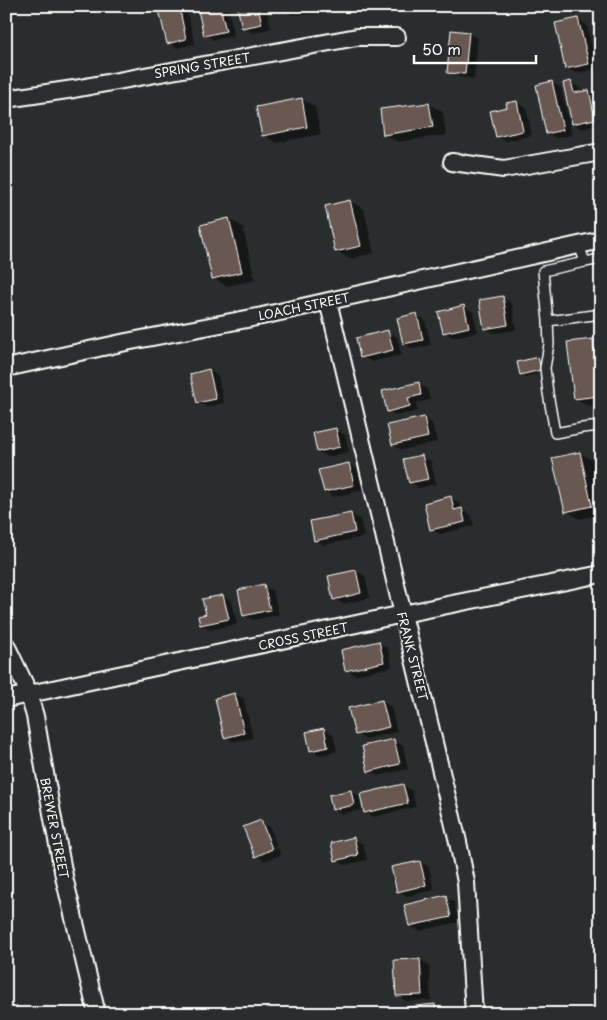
<svg xmlns="http://www.w3.org/2000/svg" width="607" height="1020" font-family="'Playpen Sans',sans-serif">
<style>
.shadow{fill:#0007}
.building{fill:#695951;stroke:#fff}
.lines{fill:none;stroke-linecap:round;stroke-linejoin:round}
.service-casing{stroke:#fff;stroke-width:12}
.minor-casing{stroke:#fff;stroke-width:20}
.service{stroke:#2a2d2e;stroke-width:9}
.minor{stroke:#2a2d2e;stroke-width:16}
.labels{text-anchor:middle;dominant-baseline:central;stroke-width:4.5;stroke-linejoin:round;paint-order:stroke}
.street-label{font-size:12px;fill:#fff;stroke:#2a2d2e}
</style>
<rect width="100%" height="100%" fill="#2a2d2e"/>
<filter id="ink" filterUnits="userSpaceOnUse"><feTurbulence type="fractalNoise" baseFrequency=".02" numOctaves="2"/><feDisplacementMap in="SourceGraphic" scale="10" xChannelSelector="R" yChannelSelector="G"/><feConvolveMatrix kernelMatrix="1 2 1 2 8 2 1 2 1" color-interpolation-filters="sRGB"/></filter>
<g filter="url(#ink)">
<path class="shadow" d="M159,6H186L195,44L177,48L168,43Z
M198,6H228L234,36L214,40L205,35Z
M239,6H266L271,28L253,33L243,27Z
M283,6H318V14L292,15L283,10Z
M578,19L587,25L597,69L576,73L566,68Z
M469,33L478,38L474,79L457,77L448,72Z
M552,82L561,88L572,135L556,138L547,133Z
M571,83L580,88L581,93L588,91L597,97L601,111V124L582,129L573,123Z
M302,99L315,107L321,134L277,143L263,135Z
M516,102L526,108L532,135L506,141L497,136L509,108Z
M429,104L443,112L446,135L398,142L384,134Z
M350,201L364,209L374,253L350,259L336,251Z
M229,219L243,227L255,280L227,286L213,278Z
M503,298L512,303L516,330L494,333L485,328Z
M464,307L473,312L478,332L453,337L444,332Z
M416,315L425,320L431,345L413,349L404,344Z
M388,332L397,337L402,355L371,362L362,357Z
M592,341L601,346V404L588,406L575,398Z
M538,358L542,361L545,372L525,377L521,374Z
M209,370L218,376L224,403L207,407L198,402Z
M418,384L427,389L430,400L416,403L418,411L397,416L388,411Z
M423,418L432,423L437,442L402,450L393,445Z
M336,429L345,435L349,452L327,457L318,452Z
M580,453L594,461L601,492V514L580,519L566,511Z
M422,456L431,461L436,484L419,488L410,482Z
M349,464L358,469L363,490L334,497L325,492Z
M451,498L460,503L461,509L471,514L474,526L440,534L431,529Z
M351,514L360,519L364,537L324,545L315,540Z
M356,571L365,576L370,598L343,604L334,599Z
M264,586L273,591L279,615L253,620L244,615Z
M223,596L232,601L237,624L211,630L201,625L207,615Z
M379,643L388,648L392,667L356,675L346,670Z
M235,694L244,699L253,738L234,742L225,737Z
M382,701L391,707L397,732L365,739L356,734Z
M324,729L333,734L337,751L320,755L311,750Z
M394,740L403,746L408,769L378,776L369,771Z
M403,785L412,791L416,807L374,817L365,812V809L342,814L333,809L351,791L362,798Z
M260,821L270,827L277,846L260,853V856L278,848L281,855L265,861L256,856Z
M354,839L363,844L367,860L345,865L336,860Z
M420,862L429,867L434,890L407,896L398,891Z
M445,897L454,902L459,922L419,931L410,926Z
M420,960L429,965L431,1000L406,1001L397,995Z
M435,1005L444,1011V1014H410Z"/>
<path class="building" d="M158,6H179L186,39L167,44Z
M197,6H220L226,31L204,36Z
M237,6H258L262,24L242,28Z
M281,6H309V10L282,11Z
M578,18L589,64L565,69L555,23Z
M451,30L469,32L465,74L447,73Z
M552,81L563,130L546,134L536,85Z
M571,81L574,93L589,90L595,119L572,124L563,83Z
M302,98L307,127L262,136L256,107Z
M517,101L523,131L496,137L490,111L507,107L506,103Z
M429,103L433,127L383,135L380,109Z
M350,200L361,246L335,252L325,206Z
M229,218L242,272L212,279L200,225Z
M503,296L508,325L484,329L479,300Z
M464,305L469,327L443,333L438,312Z
M417,313L423,340L403,344L397,318Z
M388,330L393,350L360,358L356,338Z
M593,339L594,349L601,348V387H598L599,396L574,399L567,342Z
M538,357L541,370L520,375L517,362Z
M209,369L216,399L197,403L190,374Z
M419,382L421,395L408,398L410,406L387,412L382,391Z
M424,417L428,437L392,445L387,425Z
M336,428L340,447L317,452L313,433Z
M580,452L592,506L565,512L552,458Z
M422,455L428,479L409,483L403,459Z
M349,463L354,485L324,492L318,470Z
M451,496L454,510L462,508L465,522L430,530L424,503Z
M351,513L355,532L314,541L310,521Z
M356,570L361,593L333,600L328,576Z
M264,584L270,610L243,616L238,590Z
M223,595L229,619L200,625L198,616L206,614L202,599Z
M379,641L384,662L345,671L341,650Z
M235,693L244,733L224,738L215,698Z
M382,700L389,727L355,735L348,708Z
M324,728L328,747L310,751L306,732Z
M394,739L400,764L368,772L362,746Z
M403,784L408,803L364,813L360,794Z
M351,790L354,805L332,810L329,795Z
M261,820L272,849L255,857L243,827Z
M354,837L358,855L335,861L331,843Z
M420,861L426,885L397,892L391,867Z
M446,895L451,917L409,926L404,905Z
M420,959L422,995L396,996L394,960Z
M435,1004L436,1014H409L408,1007Z"/>
<g class="lines">
<defs>
<path id="service" d="M579,245L585,262L543,271L548,321L601,314
M585,262L601,259
M548,321L549,344L545,368L548,393L555,433L582,428L601,426"/>
<path id="minor" d="M6,99L74,89L357,37H397
M452,162L504,169L601,152
M328,301L403,614L458,842L466,882L474,1014
M6,368L126,342L262,316L601,240
M6,645L27,689L35,716L53,819L65,881L97,1014
M6,699L403,614L601,574"/>
</defs>
<use href="#service" class="service-casing"/>
<use href="#minor" class="minor-casing"/>
<use href="#service" class="service"/>
<use href="#minor" class="minor"/>
</g>
</g>
<g class="labels">
<g class="street-label">
<text transform="translate(202 65) rotate(-10)">SPRING STREET</text>
<text transform="translate(304 306) rotate(-12)">LOACH STREET</text>
<text transform="translate(303 636) rotate(-12)">CROSS STREET</text>
<text transform="translate(413 656) rotate(76)">FRANK STREET</text>
<text transform="translate(55 828) rotate(79)">BREWER STREET</text>
</g>
</g>
<rect width="607" height="1020" fill="none" stroke="#2a2d2e" stroke-width="25"/>
<rect x="12" y="12" width="582" height="995" fill="none" stroke="#fff" stroke-width="2" filter="url(#ink)"/>
<path d="M414 55v8h122v-8" fill="none" stroke="#ffffff" stroke-width="2.5"/>
<text x="422" y="55" font-size="15" fill="#ffffff" stroke="#2a2d2e" stroke-width="4" paint-order="stroke">50 m</text>
</svg>
